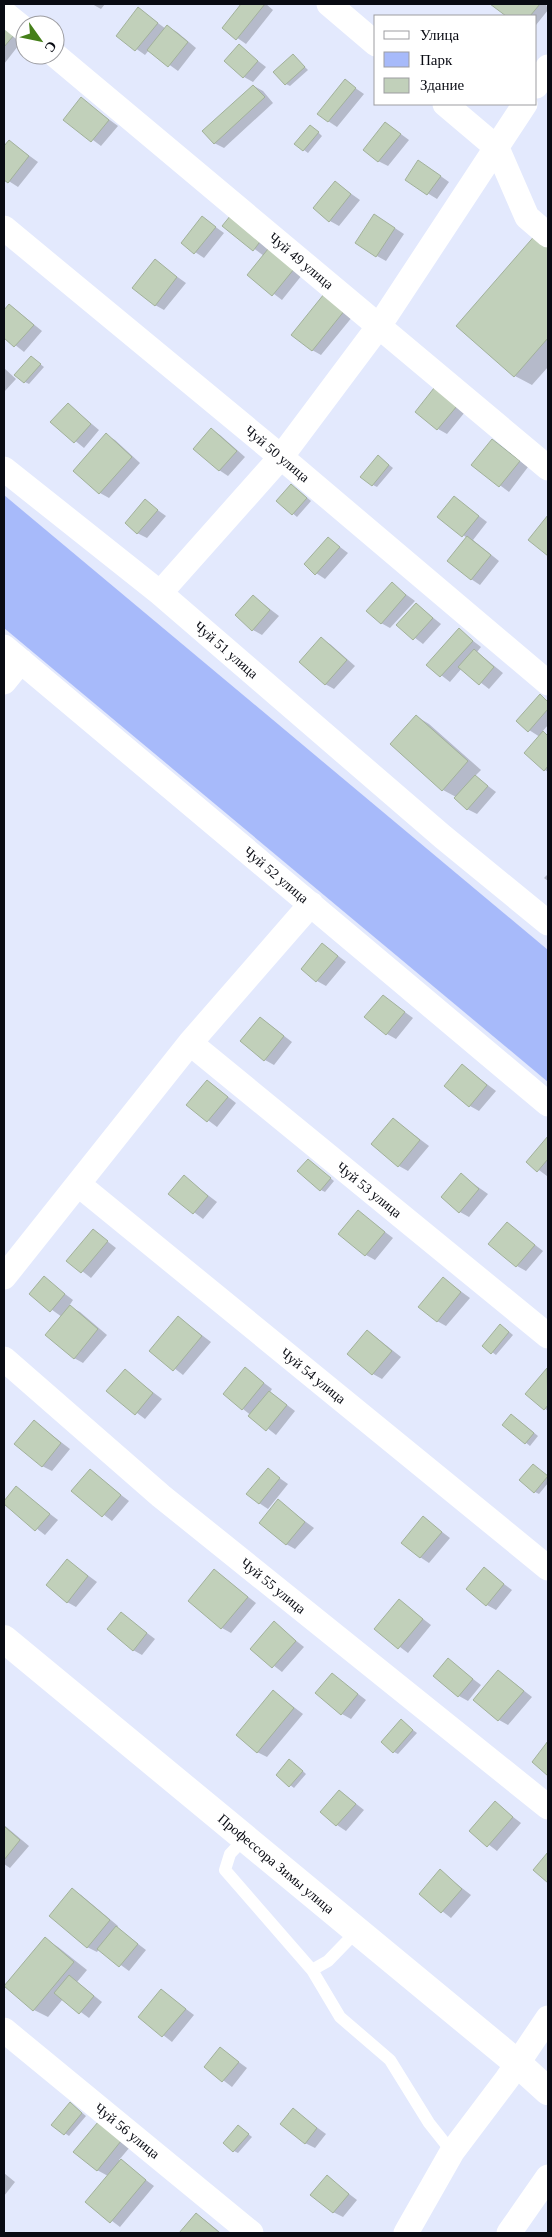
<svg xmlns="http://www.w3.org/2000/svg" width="552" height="2237" font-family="'Times New Roman',serif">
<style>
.green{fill:#a7bafa}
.shadow{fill:#0003}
.building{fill:#c1d0ba;stroke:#a2b19b}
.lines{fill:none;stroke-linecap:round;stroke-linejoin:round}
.lane{stroke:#fff;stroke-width:12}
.street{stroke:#fff;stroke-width:25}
.secondary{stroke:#fff;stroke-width:28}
.labels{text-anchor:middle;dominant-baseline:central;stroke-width:5;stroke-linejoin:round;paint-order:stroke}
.street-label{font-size:14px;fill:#090b13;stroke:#fff}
</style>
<rect width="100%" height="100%" fill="#e3e9fd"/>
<path class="green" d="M4,495L548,950V1082L4,628Z"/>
<path class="shadow" d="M92,4H105L101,9Z
M243,4H266L273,10L246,44L223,28Z
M492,4H546L548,10L536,25V16H508Z
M139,9L166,29L168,27L177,32L196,48L178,71L149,50L145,55L117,35Z
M4,27L22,41L4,64Z
M239,46L266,67L253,82L244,77Z
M293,55L308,70L290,86L286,84Z
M345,81L364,94L337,127L328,121Z
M254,86L263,91L273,103L224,148L214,143Z
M81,99L118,126L101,146L65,119Z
M386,123L409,140L388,166L378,161Z
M315,129L322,136L308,153L296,144Z
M9,141L38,162L18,187L4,178V148Z
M428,167L449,182L437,199L406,180Z
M336,183L360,200L339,226L330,221Z
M203,218L224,233L204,258L195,252Z
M384,221L404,234L386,261L377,256Z
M224,226L274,241L267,250L302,275L282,300L249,275L264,256Z
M548,241V367L532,385L515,376Z
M155,261L186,283L164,310L155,305Z
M325,295L353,316L321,355L312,350Z
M10,305L42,331L24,352L4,336V312Z
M31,357L44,367L29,384L25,382Z
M4,368L16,379L4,392Z
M443,394L465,412L447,434L438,429Z
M68,404L99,430L84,448L52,422Z
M211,429L220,435L245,457L228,476L219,470Z
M106,435L115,440L140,463L109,498L100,493L75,470Z
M492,440L528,467L509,492L473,465Z
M382,459L393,468L377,487L373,485Z
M296,488L311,501L297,517L278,501Z
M454,497L487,522L473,540L499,561L480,585L471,579L467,538L439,516Z
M145,501L166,516L147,538L137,533Z
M328,538L348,553L325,579L316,573Z
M392,584L415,601L390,628L381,623Z
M253,596L279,616L262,635L253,630Z
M416,604L441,624L423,644L398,625Z
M459,630L481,647L477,652L503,673L489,689L462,668L450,682L428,665Z
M321,639L330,644L355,666L334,689L325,684Z
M540,696L548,701V725L542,732L548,736V772L545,770L540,737L529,730Z
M416,716L429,724L481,770L475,776L496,792L477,814L467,809L456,797L443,790Z
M548,874V881L544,878Z
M323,944L346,962L326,986L317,981Z
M383,996L413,1018L396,1039L387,1034Z
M261,1018L292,1042L274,1065L265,1060Z
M463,1066L496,1091L479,1111L470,1106Z
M208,1081L236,1103L217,1127L188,1105Z
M393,1119L429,1146L408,1171L399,1166Z
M548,1137V1175L547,1176L528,1162Z
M312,1163L334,1181L325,1192L321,1190Z
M461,1175L488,1194L469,1217L460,1212Z
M184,1177L217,1202L203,1219L170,1194Z
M359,1212L393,1238L375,1260L366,1255Z
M507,1223L543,1251L526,1271L517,1266Z
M93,1230L116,1248L91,1278L68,1260Z
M44,1278L73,1300L69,1306L80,1312L107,1335L83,1363L74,1358L62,1317L30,1294Z
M444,1279L470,1298L446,1326L437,1321Z
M178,1317L211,1342L183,1375L151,1350Z
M505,1328L513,1335L496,1355L484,1346Z
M368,1331L401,1357L382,1379L373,1374Z
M246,1369L272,1389L270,1392L295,1411L276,1435L243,1409Z
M547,1369L548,1370V1411L526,1394Z
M125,1371L162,1399L145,1419L108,1391Z
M516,1418L538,1436L530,1446L504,1425Z
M35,1422L70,1449L52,1471L42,1466Z
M537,1468L548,1477V1483L539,1494L535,1492Z
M268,1470L288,1484L268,1509L259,1503Z
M90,1471L129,1501L112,1521L73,1491Z
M16,1488L58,1520L45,1535L4,1503Z
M278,1501L314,1528L295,1549L286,1544Z
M424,1518L450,1538L429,1563L420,1557Z
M67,1560L97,1582L76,1607L67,1602Z
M484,1569L512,1590L496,1610L487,1605Z
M214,1570L256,1603L231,1633L222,1628Z
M400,1601L431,1625L408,1653L376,1629Z
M122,1614L155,1639L142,1655L133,1650Z
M274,1623L304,1647L282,1672L252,1649Z
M448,1660L481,1685L468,1701L459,1696Z
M499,1671L532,1697L508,1725L499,1720Z
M332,1674L366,1700L351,1719L342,1714Z
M274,1692L303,1714L267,1757L257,1752Z
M401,1721L417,1733L398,1754L394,1752Z
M294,1763L306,1774L294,1788L277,1775Z
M340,1791L364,1810L346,1831L337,1825Z
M495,1803L521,1823L497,1851L471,1831Z
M4,1825L29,1846L10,1868L4,1864Z
M440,1871L471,1895L451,1918L420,1894Z
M72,1890L81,1895L118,1926L117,1928L146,1950L129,1971L99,1949L97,1952L87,1947Z
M45,1939L58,1947L87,1970L77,1982L102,2002L89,2018L63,1999L48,2017L34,2010L6,1986Z
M161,1990L194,2015L172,2042L140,2017Z
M221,2049L247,2068L232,2087L206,2067Z
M74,2106L86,2116L69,2136L53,2125Z
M293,2110L326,2134L315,2148L305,2143Z
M107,2128L130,2147L119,2160L154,2186L120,2227L87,2202L108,2176L97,2170Z
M242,2129L252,2137L238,2153L234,2151Z
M4,2173L15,2182L4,2196Z
M327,2177L357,2200L343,2217L333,2212Z
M196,2215L205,2220L221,2233H181Z"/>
<path class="building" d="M241,4H265L236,40L222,28Z
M490,4H540L530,16H506Z
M138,7L158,23L135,51L116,36Z
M167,25L188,42L168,67L147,50Z
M4,27L14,35L4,47Z
M239,44L258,61L243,78L224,61Z
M293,54L305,67L285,85L273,72Z
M345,79L356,88L328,122L317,114Z
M253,85L265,97L214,144L202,131Z
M81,97L109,120L91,142L63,120Z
M385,122L401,134L378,162L363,150Z
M310,125L319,132L303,151L294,144Z
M9,140L29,156L8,183L4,180V146Z
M418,160L441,176L427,195L405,180Z
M335,181L351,194L329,222L313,208Z
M235,210L265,235L253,251L222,226Z
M374,214L395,228L376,257L355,243Z
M202,216L216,227L194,254L181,243Z
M537,233L548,243V338L514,377L456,326Z
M268,249L294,269L272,296L247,275Z
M155,259L177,277L155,306L132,288Z
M324,294L345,310L312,351L291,335Z
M9,304L34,325L14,347L4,338V310Z
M31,356L41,364L24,383L14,375Z
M434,388L457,406L437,430L415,412Z
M68,403L91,424L74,443L50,422Z
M211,428L237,451L219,471L193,449Z
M106,433L132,457L99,494L73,471Z
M492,439L520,461L499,487L471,465Z
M378,455L389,465L372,486L360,477Z
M291,484L307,498L292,515L276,501Z
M454,496L479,516L462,537L437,517Z
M145,499L158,510L137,534L125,523Z
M548,515V556L528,540Z
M467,536L491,555L471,580L447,561Z
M328,537L340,547L315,575L304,564Z
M392,582L406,595L381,624L366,611Z
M253,595L270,610L252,631L235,615Z
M416,603L433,618L413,640L396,625Z
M459,628L473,641L440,677L426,665Z
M321,637L347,660L325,685L299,662Z
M474,649L494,667L479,685L458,667Z
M540,694L548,702V709L528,732L516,721Z
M416,715L468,761L442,791L390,744Z
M543,731L548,736V766L544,771L524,753Z
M475,775L488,786L467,810L454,798Z
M322,943L338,956L316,982L301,969Z
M383,995L405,1012L386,1035L364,1017Z
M260,1017L284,1036L264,1061L240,1041Z
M462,1064L487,1085L469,1107L444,1086Z
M207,1080L228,1097L207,1122L186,1105Z
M393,1118L420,1140L398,1167L371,1144Z
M548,1136V1159L537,1172L526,1162Z
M308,1159L331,1178L320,1191L297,1171Z
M461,1173L479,1189L459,1213L441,1197Z
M184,1175L208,1196L193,1214L168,1194Z
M358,1210L385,1232L365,1256L338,1234Z
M507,1222L535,1245L516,1267L488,1244Z
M93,1229L108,1241L81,1273L66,1261Z
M44,1276L65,1294L50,1312L29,1294Z
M443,1277L461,1292L437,1322L418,1307Z
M70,1305L98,1329L74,1359L45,1335Z
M178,1316L202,1336L173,1371L149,1351Z
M500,1324L509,1332L491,1354L482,1346Z
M367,1330L392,1351L372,1375L347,1354Z
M245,1367L264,1383L242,1410L223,1394Z
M547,1368L548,1405L544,1410L525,1394Z
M125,1369L153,1393L135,1415L106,1391Z
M269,1391L287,1405L266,1431L248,1416Z
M511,1414L534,1433L525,1444L502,1425Z
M34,1420L61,1443L42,1467L14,1444Z
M533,1464L548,1476L534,1493L519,1480Z
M268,1468L280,1478L259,1504L246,1494Z
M90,1469L121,1495L102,1517L71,1491Z
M16,1486L50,1514L35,1531L4,1504V1501Z
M278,1499L305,1522L286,1545L259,1523Z
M423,1516L442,1532L420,1558L401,1543Z
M67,1559L88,1576L67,1603L46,1585Z
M484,1567L504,1584L486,1606L466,1589Z
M214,1569L248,1597L221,1629L188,1601Z
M399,1599L423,1619L398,1649L374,1629Z
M121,1612L147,1633L133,1651L107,1629Z
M274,1621L296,1641L272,1668L250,1649Z
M448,1658L473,1679L458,1697L433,1676Z
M498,1670L524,1691L498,1721L473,1700Z
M332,1673L358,1694L341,1715L315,1693Z
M273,1690L294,1708L257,1753L236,1735Z
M401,1719L413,1730L393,1753L381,1742Z
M548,1741V1776L532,1762Z
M289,1759L303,1771L289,1787L276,1775Z
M339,1790L356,1804L336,1826L320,1812Z
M495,1801L513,1817L487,1847L469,1831Z
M4,1826L20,1840L4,1860Z
M548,1852V1883L533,1870Z
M440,1869L462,1889L441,1913L419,1894Z
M72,1888L110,1920L87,1948L49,1916Z
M116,1926L138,1944L119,1967L97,1949Z
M45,1937L74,1962L33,2011L4,1986Z
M69,1975L94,1996L79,2014L54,1993Z
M161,1989L186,2009L162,2037L138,2017Z
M220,2047L239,2062L222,2082L204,2067Z
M70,2102L82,2113L64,2135L51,2125Z
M293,2108L317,2128L305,2144L280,2124Z
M98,2122L121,2141L97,2171L73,2152Z
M238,2125L249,2134L233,2152L223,2143Z
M121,2159L146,2180L110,2223L85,2202Z
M327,2175L349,2194L333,2213L310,2195Z
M196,2213L220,2233H179Z"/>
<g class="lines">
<path class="lane" d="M245,1838L230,1854L225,1870L312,1970L340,2017L390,2060L429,2123L452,2152
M312,1970L328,1961L357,1931"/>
<path class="street" d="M329,4L376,44
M4,13L25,30
M55,55L548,468
M536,86L548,67
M445,104L497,148L527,217L548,235
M4,228L281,457L548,683
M4,469L160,593L443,837L548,923
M160,593L281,457L379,326L525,104
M4,647L548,1104
M4,682L21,661
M190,1043L548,1336
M78,1184L548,1568
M4,1277L190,1043L311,904
M4,1359L161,1496L548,1807
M4,2030L251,2233
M406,2233L452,2152L507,2079L548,2018
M509,2233L548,2177"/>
<path class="secondary" d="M4,1639L517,2063L548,2091"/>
</g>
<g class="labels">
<g class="street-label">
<text transform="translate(301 261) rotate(40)">Чуй 49 улица</text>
<text transform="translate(277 454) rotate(40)">Чуй 50 улица</text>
<text transform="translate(226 650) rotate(41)">Чуй 51 улица</text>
<text transform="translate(276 875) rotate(40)">Чуй 52 улица</text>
<text transform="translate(369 1190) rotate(39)">Чуй 53 улица</text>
<text transform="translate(313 1376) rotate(39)">Чуй 54 улица</text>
<text transform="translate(273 1586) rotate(39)">Чуй 55 улица</text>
<text transform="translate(276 1864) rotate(40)">Профессора Зимы улица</text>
<text transform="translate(127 2131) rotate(39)">Чуй 56 улица</text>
</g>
</g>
<rect width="552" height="2237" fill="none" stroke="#090b13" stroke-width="10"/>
<rect x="374" y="15" width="162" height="90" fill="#ffffff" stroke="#9d9da1"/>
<rect x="384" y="31" width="25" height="8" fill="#ffffff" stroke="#9d9da1"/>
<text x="420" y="40" font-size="15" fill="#090b13">Улица</text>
<rect x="384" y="52" width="25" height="15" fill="#a7bafa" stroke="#9d9da1"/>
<text x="420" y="65" font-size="15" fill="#090b13">Парк</text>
<rect x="384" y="78" width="25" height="15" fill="#c1d0ba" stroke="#9d9da1"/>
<text x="420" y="90" font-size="15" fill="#090b13">Здание</text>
<g transform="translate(40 40) rotate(123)"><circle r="24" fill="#ffffff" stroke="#9d9da1"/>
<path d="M0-4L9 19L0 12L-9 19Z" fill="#457f19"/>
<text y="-8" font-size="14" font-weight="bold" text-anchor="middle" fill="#090b13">С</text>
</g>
</svg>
